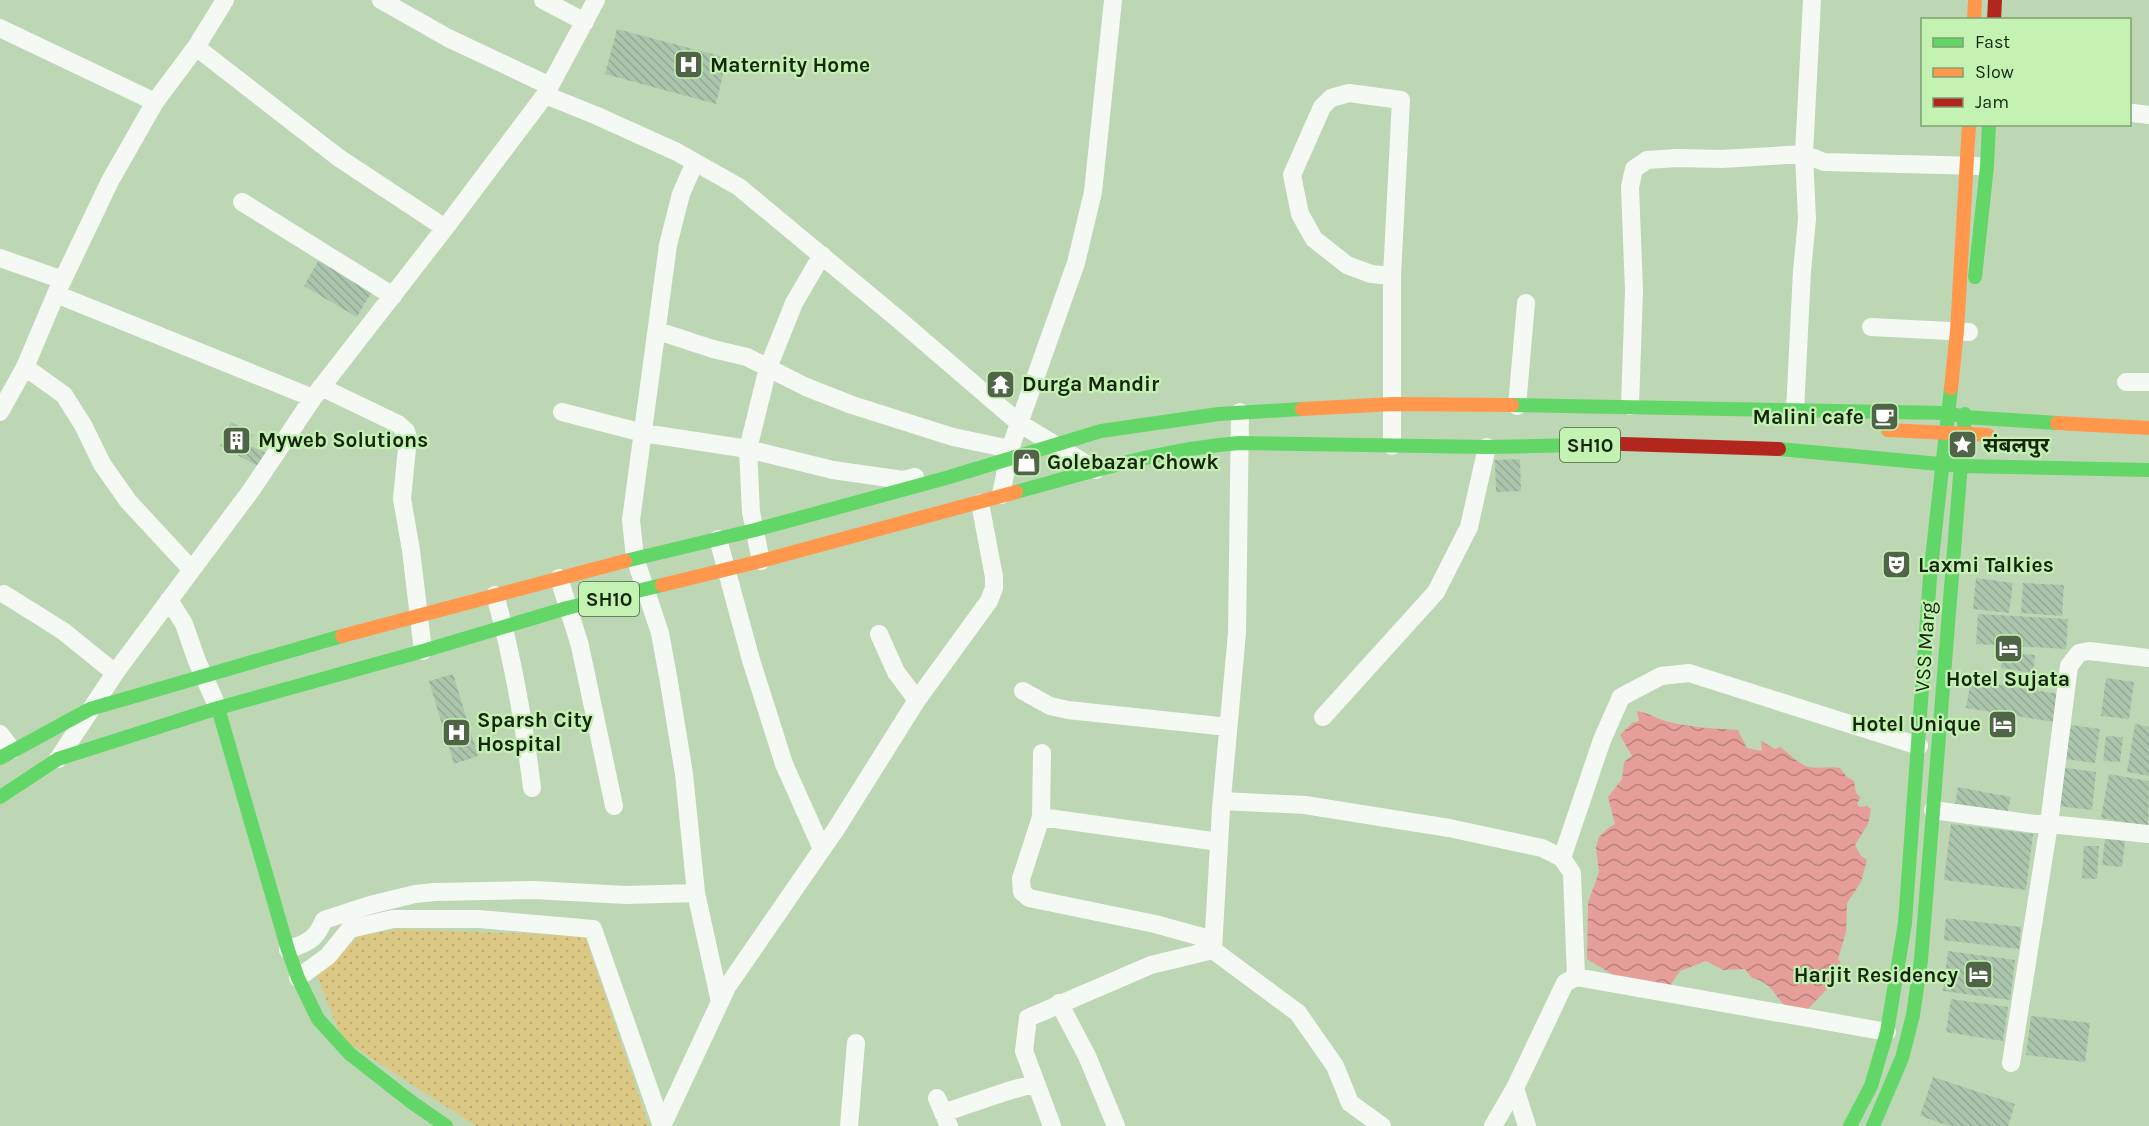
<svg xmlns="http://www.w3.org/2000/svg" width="2149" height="1126" font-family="Karla,'Noto Sans Devanagari',sans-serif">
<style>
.park{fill:url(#park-dots)}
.water{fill:url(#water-waves)}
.building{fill:url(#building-back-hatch)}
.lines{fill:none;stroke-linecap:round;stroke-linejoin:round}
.street{stroke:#f5f9f4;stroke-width:18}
.fast{stroke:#63d668;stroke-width:14}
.slow{stroke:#ff974d;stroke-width:14}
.jam{stroke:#b3261e;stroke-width:14}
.labels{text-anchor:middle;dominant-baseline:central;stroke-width:4.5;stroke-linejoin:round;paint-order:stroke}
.shield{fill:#c4f2b3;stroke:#4a6340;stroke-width:1.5}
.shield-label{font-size:20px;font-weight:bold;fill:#15260e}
.poi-label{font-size:21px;font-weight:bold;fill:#15260e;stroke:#c4f2b3;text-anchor:start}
.street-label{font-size:21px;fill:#15260e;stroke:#c4f2b3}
</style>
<defs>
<pattern id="park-dots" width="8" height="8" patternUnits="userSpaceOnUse" patternTransform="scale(1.5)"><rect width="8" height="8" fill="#dcc885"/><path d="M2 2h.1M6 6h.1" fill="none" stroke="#bcac72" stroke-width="1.8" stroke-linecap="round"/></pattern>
<pattern id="water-waves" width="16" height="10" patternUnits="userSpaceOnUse" patternTransform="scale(1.5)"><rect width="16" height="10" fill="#e69e99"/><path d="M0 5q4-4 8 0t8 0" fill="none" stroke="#b9817b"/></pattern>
<pattern id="building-back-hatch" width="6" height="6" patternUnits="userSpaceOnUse" patternTransform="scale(1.5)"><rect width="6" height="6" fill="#abc5ad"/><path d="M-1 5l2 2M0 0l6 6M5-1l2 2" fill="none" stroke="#92a994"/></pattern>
</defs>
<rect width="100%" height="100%" fill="#bdd7b4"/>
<path class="park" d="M399,929L585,936L649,1126H476L342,1039L316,973L334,961L358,936Z"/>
<path class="water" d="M1637,711C1650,713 1660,721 1673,723C1693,727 1716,729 1738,730L1747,748L1762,751L1761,741L1775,749L1780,747C1790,754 1798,764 1809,767C1818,769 1830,766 1840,768L1847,777L1854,781L1856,793L1861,798L1857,803L1859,807L1867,806L1871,809L1868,824L1855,845L1861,856L1867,860L1861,882L1847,903L1846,932L1838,959L1842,965V973L1807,1010L1791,1011C1774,999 1775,983 1752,978L1745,969L1723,970L1706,961L1680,971L1671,984L1675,996L1633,987L1587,959L1588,903L1599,872L1596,847L1599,837L1607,829L1615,824L1608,797L1622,779L1624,762L1632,756L1620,735L1632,723L1639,721Z"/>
<path class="building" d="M617,29L727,58L716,104L605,74Z
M322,254L375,286L357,317L304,286Z
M231,422L253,435L248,445L268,454L260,467L220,446Z
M1520,459L1521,491L1496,492L1495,460Z
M1976,578L2013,583L2009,613L1973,609Z
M2023,583L2064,585L2062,616L2021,613Z
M1978,614L2068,619L2066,649L1976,644Z
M2003,651L2035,655L2033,673L2001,668Z
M453,674L478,756L454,764L429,681Z
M2106,678L2134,682L2129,719L2101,716Z
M1971,680L2059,694L2055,722L1966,708Z
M2135,724L2149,727V776L2127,772Z
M2071,725L2100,729L2095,763L2066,759Z
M2106,736L2123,737L2120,762L2103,761Z
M2060,767L2096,772L2092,810L2056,806Z
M2109,774L2149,781L2148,826L2101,818Z
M1958,787L2011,797L2007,814L1955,804Z
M1951,824L2033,834L2026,890L1944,880Z
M2105,839L2125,841L2122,867L2102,865Z
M2084,846H2099L2097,879L2082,878Z
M1946,918L2021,927L2019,949L1944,940Z
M1948,951L2015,960L2010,1000L1943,991Z
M1951,999L2008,1007L2003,1041L1946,1032Z
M2031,1016L2090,1023L2085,1062L2026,1055Z
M1933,1077L2015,1104L2008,1126H1950L1920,1116Z"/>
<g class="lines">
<path class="street" d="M381,0L448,38L550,86
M543,0L585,22
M0,28L155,102
M196,47L339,158L445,228
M545,95L595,115L677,152L739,187L898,319L1019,423L1096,470
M2133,113L2149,115
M242,202L393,296
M0,258L63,280
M56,294L313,398
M1871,327L1969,332
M658,331L713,349L747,357L806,387L852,405L953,437L1010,449
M25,367L64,395L83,425L102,464L128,501L191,569
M2126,382H2149
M321,387L398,424L406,431L408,438L402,499L411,550L423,651
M1517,406L1526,303
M1630,406L1634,290L1630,187L1634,169L1647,160L1677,158L1721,159L1804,154L1824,162L1979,166
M1795,411L1802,271L1807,219L1804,154L1812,0
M0,412L25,367L56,294L110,181L155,102L196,47L225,0
M562,412L643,433L748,449L833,470L903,480L915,477
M1392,446V276L1401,100L1349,93L1331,98L1322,107L1292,175L1300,214L1314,239L1347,265L1371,274L1392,276
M1001,495L1010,449L1076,263L1093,192L1113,0
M718,539L751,660L784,764L822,849
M761,561L751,512L748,449L768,368L794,303L822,255
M559,578L580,646L614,806
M4,594L63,631L115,673
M495,595C513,658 524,723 532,788
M169,600L184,624L197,661L218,708
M879,634L896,672L917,700
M1023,691L1050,706L1068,710L1228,727
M1323,717L1436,592L1469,527L1487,447
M0,734L12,750
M1042,753L1041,817L1021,879L1022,892L1029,898L1155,924L1213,940
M58,759L115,673L252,489L313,398L445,228L545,95L596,0
M1222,801L1305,805L1449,828L1542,848L1562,858L1572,873L1576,977
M1933,810L2035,824H2049L2149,834
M1041,817L1219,842
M1562,858L1602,740L1621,697L1661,676L1689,673L1919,746
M696,893L720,1002
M288,950C308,942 315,941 324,920L370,905L415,894L435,892L534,890L626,895L696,893L684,774L669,682L660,633L635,558L631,520L668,245L681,194L695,162
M1213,950L1221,809L1237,633L1240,412
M298,978L328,956L350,929L393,919H479L593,929L662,1126
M1059,1003L1087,1056L1116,1126
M2011,1063L2049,824L2069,666L2079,653L2089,651L2149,658
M1515,1088L1527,1126
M937,1098L949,1126
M943,1113L1005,1092L1036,1083
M662,1126L727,987L836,829L917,700L989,601L994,588V577L980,503
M849,1126L856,1043
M1052,1126L1024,1051L1028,1018L1151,965L1213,950L1298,1013L1335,1066L1350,1103L1382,1126
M1493,1126L1515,1088L1565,983L1576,977L1887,1032"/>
<path class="fast" d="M1975,277L1987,166L1989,124
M1512,405L1948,413L1965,417L2057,423
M1779,449L1961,466L2149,470
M1016,492C1090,472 1163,449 1239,443L1487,447L1623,444
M625,561L755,530L946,478L1101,431L1219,414L1302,409
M218,708L288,950L298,978L318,1019L350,1054L410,1101L446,1126
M0,758L90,709L342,636
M0,797L58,759L218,708L423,651L567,608L662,585
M1850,1126L1871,1086L1887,1032L1905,923L1930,577L1951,388
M1873,1126L1902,1058L1913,1015L1921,960L1965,414"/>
<path class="slow" d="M1974,20L1975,0
M1951,388L1957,331L1969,124
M1302,409L1393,404L1512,405
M2057,423L2149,428
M1888,430L1988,435
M662,585L761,561L1016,492
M342,636L625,561"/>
<path class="jam" d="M1994,20L1995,0
M1623,444L1779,449"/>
</g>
<defs>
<symbol id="hospital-square" viewBox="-11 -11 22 22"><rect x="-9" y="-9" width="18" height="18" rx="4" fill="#506448" stroke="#c4f2b3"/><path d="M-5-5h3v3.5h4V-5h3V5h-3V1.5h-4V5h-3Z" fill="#fff"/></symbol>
<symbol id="temple-square" viewBox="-11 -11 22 22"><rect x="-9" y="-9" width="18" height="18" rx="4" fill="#506448" stroke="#c4f2b3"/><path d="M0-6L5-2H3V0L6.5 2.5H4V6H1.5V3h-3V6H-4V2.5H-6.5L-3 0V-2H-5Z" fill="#fff"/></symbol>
<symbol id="cafe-square" viewBox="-11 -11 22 22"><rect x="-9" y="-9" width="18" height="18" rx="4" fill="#506448" stroke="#c4f2b3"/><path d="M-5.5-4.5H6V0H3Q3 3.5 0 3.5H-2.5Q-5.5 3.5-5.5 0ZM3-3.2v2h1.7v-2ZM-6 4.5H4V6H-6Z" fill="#fff"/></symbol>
<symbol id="building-square" viewBox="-11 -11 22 22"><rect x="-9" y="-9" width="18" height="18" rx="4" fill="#506448" stroke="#c4f2b3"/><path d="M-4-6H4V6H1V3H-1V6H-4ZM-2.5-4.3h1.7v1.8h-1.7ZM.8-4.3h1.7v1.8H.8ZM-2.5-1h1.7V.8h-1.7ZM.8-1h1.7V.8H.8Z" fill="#fff"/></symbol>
<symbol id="sight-square" viewBox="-11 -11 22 22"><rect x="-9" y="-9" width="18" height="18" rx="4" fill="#506448" stroke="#c4f2b3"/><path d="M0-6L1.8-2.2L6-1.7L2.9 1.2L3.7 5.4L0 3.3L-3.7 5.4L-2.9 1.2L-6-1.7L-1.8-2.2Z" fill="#fff"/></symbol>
<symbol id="shop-square" viewBox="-11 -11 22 22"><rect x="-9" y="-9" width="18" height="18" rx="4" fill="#506448" stroke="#c4f2b3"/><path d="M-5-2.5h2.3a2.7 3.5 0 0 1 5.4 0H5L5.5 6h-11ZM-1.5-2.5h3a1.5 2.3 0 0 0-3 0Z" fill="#fff"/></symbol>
<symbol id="theatre-square" viewBox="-11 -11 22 22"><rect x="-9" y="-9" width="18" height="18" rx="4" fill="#506448" stroke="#c4f2b3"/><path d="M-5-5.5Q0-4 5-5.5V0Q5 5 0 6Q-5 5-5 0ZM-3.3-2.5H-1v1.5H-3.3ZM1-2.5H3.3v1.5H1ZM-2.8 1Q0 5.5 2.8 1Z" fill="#fff"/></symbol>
<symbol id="hotel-square" viewBox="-11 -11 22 22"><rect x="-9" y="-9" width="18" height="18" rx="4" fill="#506448" stroke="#c4f2b3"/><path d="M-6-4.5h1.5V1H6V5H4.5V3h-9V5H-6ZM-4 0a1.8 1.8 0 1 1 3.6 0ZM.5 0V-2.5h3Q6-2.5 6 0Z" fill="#fff"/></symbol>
</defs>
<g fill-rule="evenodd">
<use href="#hospital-square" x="672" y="48" width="33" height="33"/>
<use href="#temple-square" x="984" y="368" width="33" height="33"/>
<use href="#cafe-square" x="1868" y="400" width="33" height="33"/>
<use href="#building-square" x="220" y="424" width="33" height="33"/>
<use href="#sight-square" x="1946" y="428" width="33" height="33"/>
<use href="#shop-square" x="1010" y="446" width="33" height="33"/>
<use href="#theatre-square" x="1880" y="548" width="33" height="33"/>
<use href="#hotel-square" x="1992" y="632" width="33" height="33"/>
<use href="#hotel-square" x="1986" y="708" width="33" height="33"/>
<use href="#hospital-square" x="440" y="716" width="33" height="33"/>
<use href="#hotel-square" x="1962" y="958" width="33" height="33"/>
</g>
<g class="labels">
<g class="shield">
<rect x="1560" y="428" width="60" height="34" rx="4.5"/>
<rect x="579" y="582" width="60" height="34" rx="4.5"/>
</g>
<g class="shield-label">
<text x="1590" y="445">SH10</text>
<text x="609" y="599">SH10</text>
</g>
<g class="poi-label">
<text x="710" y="65">Maternity Home</text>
<text x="1022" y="384">Durga Mandir</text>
<text x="1864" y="417" text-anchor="end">Malini cafe</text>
<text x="258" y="440">Myweb Solutions</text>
<text x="1983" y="445">संबलपुर</text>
<text x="1047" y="462">Golebazar Chowk</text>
<text x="1918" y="565">Laxmi Talkies</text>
<text x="2008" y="679" text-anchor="middle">Hotel Sujata</text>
<text x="477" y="720">Sparsh City<tspan x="477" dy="24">Hospital</tspan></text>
<text x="1981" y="724" text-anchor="end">Hotel Unique</text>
<text x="1958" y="975" text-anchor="end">Harjit Residency</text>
</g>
<g class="street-label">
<text transform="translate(1925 647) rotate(-86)">VSS Marg</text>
</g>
</g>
<rect x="1921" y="18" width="210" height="108" fill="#c4f2b3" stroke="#7ea071" stroke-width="1.5"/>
<rect x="1933" y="38" width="30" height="9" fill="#63d668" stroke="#7ea071" stroke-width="1.5"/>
<text x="1975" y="48" font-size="18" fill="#15260e">Fast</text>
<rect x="1933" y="68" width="30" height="9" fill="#ff974d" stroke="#7ea071" stroke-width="1.5"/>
<text x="1975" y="78" font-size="18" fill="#15260e">Slow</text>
<rect x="1933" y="98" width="30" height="9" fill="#b3261e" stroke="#7ea071" stroke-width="1.5"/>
<text x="1975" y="108" font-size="18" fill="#15260e">Jam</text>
</svg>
